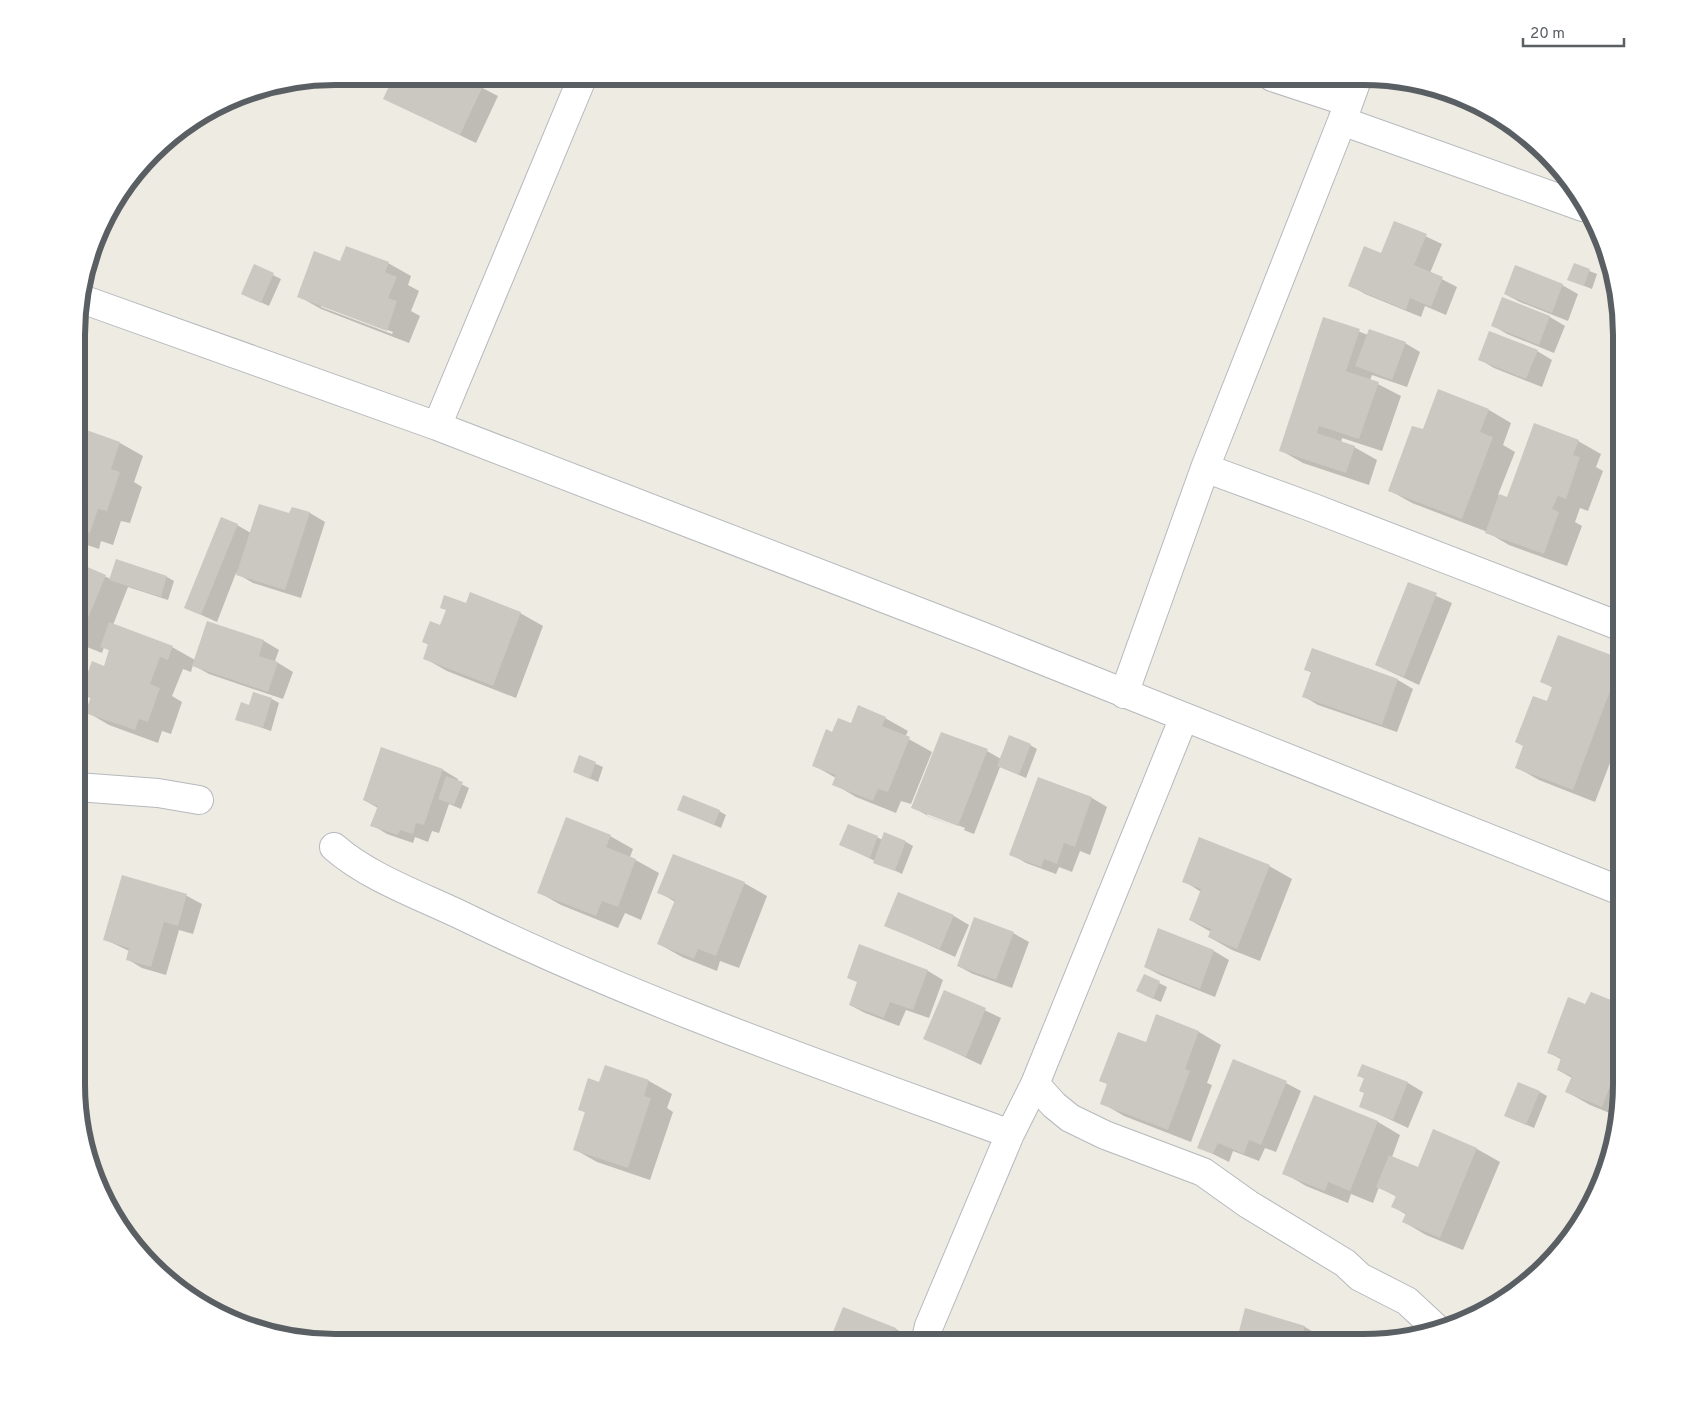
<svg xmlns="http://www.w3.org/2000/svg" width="1698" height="1419" font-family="Overpass,sans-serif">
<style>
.shadow{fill:#0003;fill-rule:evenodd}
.building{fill:#cbc7c1}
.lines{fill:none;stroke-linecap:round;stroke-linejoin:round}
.minor-casing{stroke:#b5b9bd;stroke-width:30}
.minor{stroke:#fff;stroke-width:28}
.rim{fill:none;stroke:#5a5f64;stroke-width:6}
</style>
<rect width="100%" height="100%" fill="#eeebe2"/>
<path class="shadow" d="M459,76L498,96L476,143L385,99L393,80Z
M1395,222L1442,244L1430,273L1457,287L1446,315L1425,306L1421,317L1365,294L1350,285L1382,254Z
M341,262L388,263L411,276L408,285L419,291L411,311L420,316L409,343L321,309L298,296ZM321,305L393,332L392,334L321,307Z
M1574,265L1597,274L1592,289L1569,280Z
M255,266L281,279L269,306L249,297Z
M1562,285L1578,294L1568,321L1520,302L1505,294Z
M1503,299L1550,317L1565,326L1554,353L1507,334L1492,325Z
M1324,318L1368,335L1405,343L1420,352L1407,387L1372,375L1370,380L1401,396L1382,451L1342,438L1341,443L1354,447L1377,460L1369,485L1303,463L1280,450Z
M1537,351L1552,360L1542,387L1494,368L1479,359Z
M1489,410L1511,423L1503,445L1515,452L1498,495L1508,498L1578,441L1601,454L1596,467L1603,471L1588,511L1580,508L1575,522L1582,526L1567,566L1509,545L1485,531L1412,503L1389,490L1424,431Z
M78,429L120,443L143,456L134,482L142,487L130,523L121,521L113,545L101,541L99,549L78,542Z
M292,508L310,513L325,522L301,598L253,583L236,573L217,622L186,608L237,525L251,533L290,515Z
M78,565L111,579L167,577L174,581L168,600L128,587L113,625L172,647L195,660L208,623L264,641L279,650L275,661L293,672L283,699L209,674L193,665L191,672L183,669L172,696L182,702L171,734L162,731L158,743L109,725L87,712L92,699L82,693L105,667L110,651L104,647L102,653L87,647L78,669Z
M1409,584L1452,603L1419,685L1376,665Z
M467,604L520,613L543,626L516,698L447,671L424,658L429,645L423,642Z
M1622,660L1621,734L1595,802L1539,780L1516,767L1553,688L1542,681Z
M1305,669L1398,680L1413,689L1397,732L1318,705L1303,696L1312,673Z
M272,699L279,703L271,731L237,719Z
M885,718L908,731L905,737L932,752L911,804L901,801L896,813L856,797L834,784L836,778L813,765L833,734Z
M1030,745L1037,749L1026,778L1000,767L974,834L928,816L913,807L987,751L1001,759ZM927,813L965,828L964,830L927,816Z
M382,749L443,770L458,779L457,782L469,788L461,809L449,804L439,833L432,831L428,842L415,837L413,843L387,834L372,825L378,808L364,800Z
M580,757L603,767L598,782L575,772Z
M1039,779L1092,798L1107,807L1090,855L1080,851L1072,872L1059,867L1056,874L1026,863L1011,854Z
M679,809L719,811L726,815L721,828Z
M849,825L883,840L906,842L913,846L902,874L848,848Z
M610,836L633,849L630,857L659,873L641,920L625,913L618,928L561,905L538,892Z
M1269,866L1292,879L1260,961L1232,950L1209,937L1211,932L1190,920L1201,892L1184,881Z
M122,877L187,896L202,904L193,934L179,930L166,975L142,968L127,959L129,951L104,939Z
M744,883L767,896L739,968L720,961L717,971L682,957L659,944L675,902L659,892Z
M954,916L969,925L955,957L885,925Z
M1159,930L1214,951L1229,960L1215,997L1160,975L1145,967Z
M1013,933L1029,942L1012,988L973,974L958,966Z
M860,946L928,971L943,980L929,1018L906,1010L899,1026L865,1013L850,1005L858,983Z
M1145,976L1167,987L1161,1002L1145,995Z
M945,991L1001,1018L981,1065L925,1038Z
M1591,994L1621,1005V1101L1617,1116L1590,1105L1567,1092L1572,1078L1558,1070L1562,1060L1548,1052L1586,1006Z
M1199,1032L1221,1045L1207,1083L1212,1085L1191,1142L1124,1116L1102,1103L1109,1085L1146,1044Z
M605,1067L649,1081L672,1094L667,1108L673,1112L650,1180L597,1162L574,1149L586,1113L579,1109L600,1083Z
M1359,1076L1408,1083L1423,1092L1408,1128L1361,1106L1366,1093L1365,1079Z
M1286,1083L1301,1091L1276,1152L1265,1148L1259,1161L1233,1151L1229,1162L1199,1147Z
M1540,1092L1547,1096L1534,1128L1506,1116Z
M1315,1097L1378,1122L1400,1135L1392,1157L1418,1168L1434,1131L1477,1149L1500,1162L1463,1250L1426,1235L1404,1222L1407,1215L1393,1207L1397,1197L1379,1187L1373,1203L1351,1194L1348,1203L1306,1186L1284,1173Z
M843,1309L896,1329L918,1343L830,1342Z
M1305,1327L1327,1340L1326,1343H1237Z"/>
<path class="building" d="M384,76H462L483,86L460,135L383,99L392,80Z
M1394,221L1427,234L1414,265L1443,277L1431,307L1410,298L1406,310L1348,286L1364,246L1381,253Z
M346,246L389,262L385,272L397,277L388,298L397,301L387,331L297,297L314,251L340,261Z
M1574,263L1590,269L1584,286L1567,280Z
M254,264L274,273L261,303L241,294Z
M1515,265L1563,284L1552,313L1504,294Z
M1502,297L1550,316L1539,345L1491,326Z
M1323,317L1360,329L1346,371L1379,382L1359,439L1319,426L1317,433L1355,446L1346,473L1279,451Z
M1369,329L1406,342L1392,380L1355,366Z
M1489,331L1538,350L1526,379L1478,360Z
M1438,389L1489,409L1480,432L1493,437L1462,519L1388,491L1412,426L1423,429Z
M1534,423L1579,440L1573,455L1580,457L1566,499L1558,496L1552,509L1559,512L1544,554L1485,533L1499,494L1507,497Z
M78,427L120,442L111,469L120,472L107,511L98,509L90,533L78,529Z
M259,504L289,513L292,507L310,512L285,590L236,575Z
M221,517L238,524L201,615L184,608Z
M116,559L167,576L161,597L109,580Z
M78,563L106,575L78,642Z
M1408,582L1437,593L1404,677L1375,665Z
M470,592L521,612L493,686L423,659L428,644L422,642L430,621L440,625L446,610L440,608L444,595L466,603Z
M207,621L264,640L259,656L278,662L268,692L192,666Z
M109,622L173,646L168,660L160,657L150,684L160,688L148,722L139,719L135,730L85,713L91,697L80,694L92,661L104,666L109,650L100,647Z
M1558,635L1622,659L1573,790L1515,768L1523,746L1515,742L1533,696L1547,701L1552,687L1540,682Z
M1312,648L1398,679L1382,725L1302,697L1311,672L1304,670Z
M253,692L272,698L263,728L235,720L241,702L249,705Z
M858,705L886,717L882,726L910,737L888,792L878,789L873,801L832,785L836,775L812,766L826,729L832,732L838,718L851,723Z
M941,732L988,749L958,826L911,808Z
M1009,735L1031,744L1019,775L997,766Z
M381,747L443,769L424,825L416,823L413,834L400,830L398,835L370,826L378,806L363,800Z
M579,755L596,762L590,779L573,772Z
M446,776L463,782L454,805L438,799Z
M1038,777L1092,797L1075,847L1064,843L1057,864L1044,859L1041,867L1009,855Z
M683,795L720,810L714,825L677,810Z
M566,817L611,835L606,847L636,859L618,907L602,901L596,916L537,893Z
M848,824L878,836L870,858L839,845Z
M884,832L906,841L895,871L873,863Z
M1199,837L1270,865L1237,949L1208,937L1211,929L1189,920L1201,889L1182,882Z
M673,854L745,882L716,956L698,949L694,959L657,944L675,900L657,893Z
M122,875L187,894L178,926L164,922L151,967L126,960L129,948L103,940Z
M898,892L954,915L940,949L884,926Z
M974,917L1014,932L996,980L957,966Z
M1158,928L1214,950L1200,989L1144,967Z
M859,944L928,970L913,1010L890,1002L884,1018L849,1005L857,982L847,978Z
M1144,974L1160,981L1153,999L1136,991Z
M944,990L986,1008L966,1057L923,1039Z
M1591,992L1621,1004V1081L1620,1084L1612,1081L1602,1107L1565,1092L1572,1076L1557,1070L1561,1058L1547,1053L1568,997L1585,1004Z
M1156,1014L1199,1031L1185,1069L1190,1071L1168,1130L1100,1104L1107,1084L1099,1081L1118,1032L1146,1042Z
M1233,1059L1287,1081L1261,1145L1249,1140L1244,1154L1218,1143L1213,1154L1197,1148Z
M1362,1064L1408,1082L1393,1120L1359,1107L1364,1093L1359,1091L1364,1078L1357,1076Z
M605,1065L649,1080L644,1096L651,1098L628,1168L573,1150L585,1112L578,1110L588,1078L599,1082Z
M1518,1082L1540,1091L1526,1125L1504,1116Z
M1314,1095L1378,1121L1350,1191L1328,1182L1325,1191L1282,1174Z
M1433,1129L1477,1148L1440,1238L1402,1222L1406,1213L1391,1207L1396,1196L1376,1187L1389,1155L1418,1167Z
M843,1307L896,1328L891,1343L829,1342Z
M1245,1308L1305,1326L1300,1343H1236Z"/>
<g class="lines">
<defs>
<path id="minor" d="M1272,77L1348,102
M1342,121L1583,207
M79,298L437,426L979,635L1621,891
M437,426L583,76
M1205,468L1311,507L1622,627
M1124,694L1205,468L1342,121L1358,77
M77,787L158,793L199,800
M334,847C369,878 424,897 467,918C642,1003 827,1067 1010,1134
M1035,1084L1054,1105L1070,1118L1105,1135L1203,1172L1248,1204L1345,1263L1360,1277L1407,1301L1436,1328
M925,1343L929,1326L1010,1134L1035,1084L1184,717"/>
</defs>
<use href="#minor" class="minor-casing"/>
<use href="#minor" class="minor"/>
</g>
<path d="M0 0H1698V1419H0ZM335 85H1363A250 250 0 0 1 1613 335V1084A250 250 0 0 1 1363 1334H335A250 250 0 0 1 85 1084V335A250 250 0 0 1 335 85Z" fill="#fff" fill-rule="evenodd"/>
<path class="rim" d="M335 85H1363A250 250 0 0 1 1613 335V1084A250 250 0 0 1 1363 1334H335A250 250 0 0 1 85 1084V335A250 250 0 0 1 335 85Z"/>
<path d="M1523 38v8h101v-8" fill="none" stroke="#5a5f64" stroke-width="2.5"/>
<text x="1530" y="38" font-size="15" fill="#5a5f64" stroke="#ffffff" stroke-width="4" paint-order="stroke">20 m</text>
</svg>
